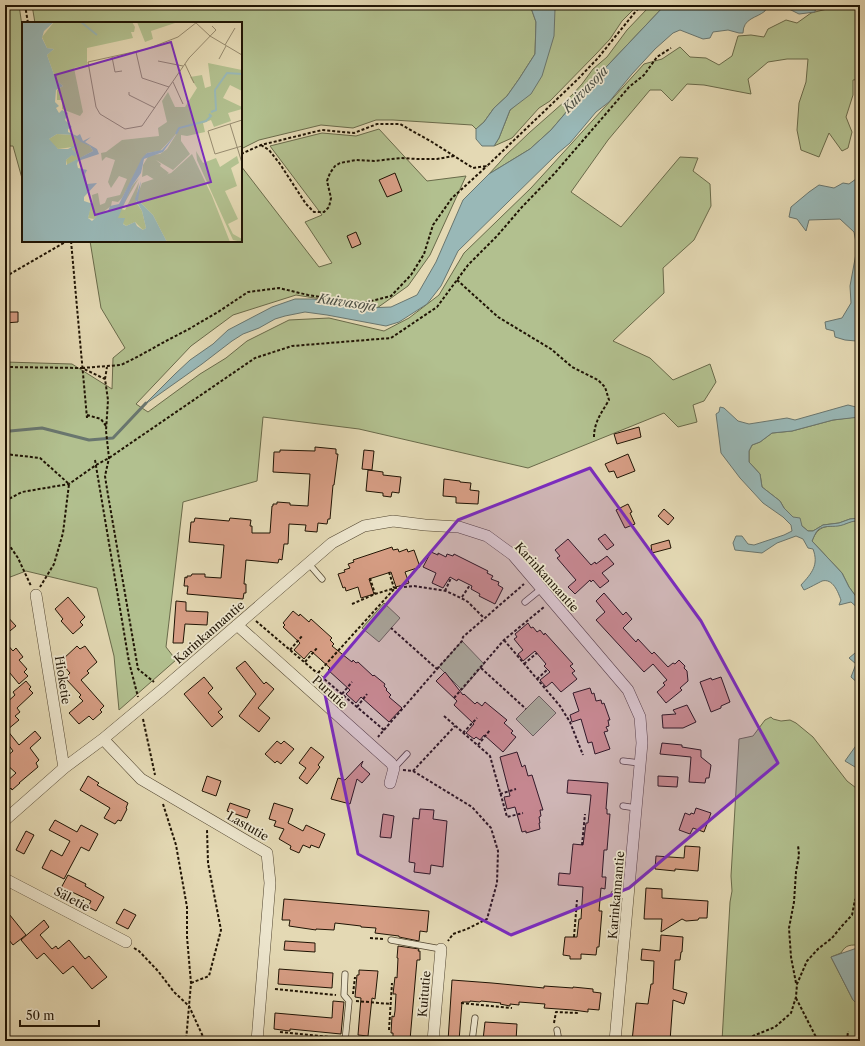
<svg xmlns="http://www.w3.org/2000/svg" width="865" height="1046" font-family="'Libre Caslon Text',serif">
<style>
.green{fill:#b2c08f;stroke:#696a4a}
.water{fill:#99b8b7;stroke:#69766f}
.lines{fill:none;stroke-linecap:round;stroke-linejoin:round}
.stream{stroke:#69766f;stroke-width:3}
.building{fill:#d79e85;stroke:#201404}
.lane-casing{stroke:#514530;stroke-width:7}
.street-casing{stroke:#514530;stroke-width:12}
.path{stroke:#201404;stroke-width:2;stroke-dasharray:3 2;stroke-linecap:butt}
.lane{stroke:#ede6ce;stroke-width:5.5}
.street{stroke:#ede6ce;stroke-width:11}
.marked{fill:#7b2cbf;fill-opacity:0.2;stroke:#7b2cbf;stroke-width:3;stroke-linejoin:round}
.labels{text-anchor:middle;dominant-baseline:central;stroke-width:3.5;stroke-linejoin:round;paint-order:stroke}
.street-label{font-size:12px;fill:#201404;stroke:#ede6ce}
.water-label{font-size:13px;font-style:italic;fill:#4a4d43;stroke:#ede6ce}
.inset-river{fill:none;stroke:#99b8b7;stroke-width:2}
.inset-road{fill:none;stroke:#968a6e;stroke-width:1}
.view{fill:#7b2cbf;fill-opacity:0.15;stroke:#7b2cbf;stroke-width:2}
.inset-edge{fill:none;stroke:#201404;stroke-width:2}
</style>
<rect width="100%" height="100%" fill="#e4d9b4"/>
<filter id="stains"><feTurbulence type="fractalNoise" baseFrequency=".005" numOctaves="4"/><feColorMatrix values="0 0 0 0 .2 0 0 0 0 .09 0 0 0 0 .02 0 0 0 .5 -.17"/></filter>
<radialGradient id="worn" r=".72"><stop offset=".6" stop-color="#630" stop-opacity="0"/><stop offset="1" stop-color="#630" stop-opacity=".3"/></radialGradient>
<path class="green" d="M5,5H19L23,33V182L13,146H5Z
M32,5H530L536,22L535,54L519,79L507,96L494,108L484,122L476,129L472,125L393,120H376L353,128L321,125L259,140L241,149V23H35Z
M554,5H638L622,21L610,39L596,54L550,101L539,108L512,138L494,146L499,138L510,110L517,104L555,9Z
M654,5H665L592,82L551,130L530,149L489,174L500,162L505,156L529,133L572,95L582,84L593,69L607,57L627,30L647,9Z
M840,5H860V79L853,80V95L846,117L852,132L848,148L842,151L829,133L819,157L801,150L797,130L799,103L806,82L808,59H787L768,62L748,79L751,94L704,85L687,84L672,101L661,90H650L608,140L571,192L621,227L680,157L698,158L693,171L710,184L711,206L694,240L663,268L664,293L613,341L650,358L673,380L710,364L716,382L704,401L693,405L697,422L678,427L664,413L528,468L359,429L263,417L257,481L183,502L166,647L176,660L119,710L114,656L97,588L26,571L5,579V362L72,364L112,389L113,358L125,348L101,308L90,241H241V166L319,267L332,263L305,222L322,215L270,146L322,133L356,136L379,129L427,181L466,176L430,255L408,286L377,308L296,295L233,315L191,346L136,404L148,412L200,374L226,358L247,341L289,320L329,318L384,331L409,318L439,295L464,253L531,188L644,64L662,59L680,47L690,57L706,58L719,65L732,56L738,36L751,35L764,37L768,29L786,20L797,23L811,13L835,7Z
M855,417H860V518L850,519L839,523L823,525L813,531H808L802,526L784,508L780,501L762,487L760,474L749,462V451L752,445L760,442L772,433L792,431L833,420Z
M855,521H860V602L849,587L842,573L812,541C819,523 827,528 843,524C847,523 851,521 855,521Z
M384,603L400,618L379,642L362,628Z
M462,641L484,664L462,690L439,667Z
M539,696L556,713L533,736L516,719Z
M771,717L773,719L781,721L790,720L796,723L813,737L847,781L860,791V945C851,945 846,944 841,953L831,957L853,1000L860,1007V1023L857,1026C859,1031 862,1036 858,1041H722L730,902L732,891L731,876L739,739L753,736L765,720Z"/>
<path class="water" d="M530,5H554L555,9L554,36L542,76L531,94L510,110L499,138L494,146H482L476,139V129L484,122L494,108L507,96L519,79L535,54L536,22Z
M665,5H816L815,12L799,14L781,5H768C767,7 766,9 765,11C757,18 743,18 743,33H739L728,30L713,32L710,38L703,39L680,30L673,33L655,49L632,74L609,102L596,112L570,143L558,153L458,251L441,286L427,304L399,322L386,326L327,315L305,312L285,316L275,319L259,328L243,334L232,341L202,364L144,405L175,374L190,360L213,344L228,330L272,307L295,299H313L366,308L391,307L417,295L436,262L463,200L489,174L530,149L551,130L592,82Z
M860,176V344L856,341L845,340L835,337L834,331L826,329L825,322L842,318L851,303L850,286L857,248L854,232L840,219L809,220L806,231L797,219L789,217L791,207L809,192L819,185L834,188L843,183L849,184Z
M848,405L860,408V417L833,420L792,431L772,433L760,442L752,445L749,451V462L760,474L762,487L780,501L784,508L793,517L800,518L802,526L808,531H813L823,525L839,523L850,519L860,518V521C851,520 846,525 838,526C831,527 824,525 818,530C815,533 814,537 812,541L842,573L849,587L860,602V610L851,602L839,605L841,600C838,592 833,578 822,581C818,583 809,588 804,590L801,585C812,573 819,565 813,549L808,548L803,539L796,536L777,543L762,553L735,550L733,543L736,536H742L748,544L754,545L784,535L792,531L791,525L783,517L763,503L740,478L721,453L716,414L719,412L720,407L724,408L738,421L749,424L787,418L795,420Z
M855,653L860,656V685L851,677L856,664L849,658Z
M860,740V770L845,761Z
M860,947V1007L853,1000L831,957Z"/>
<g class="lines">
<path class="stream" d="M5,432L10,431L42,428L89,440L113,438L146,403"/>
</g>
<path class="building" d="M395,173L402,191L387,197L379,180Z
M356,232L361,244L352,248L347,236Z
M5,312H18V322L5,323Z
M639,427L641,437L617,444L614,434Z
M315,447L336,449V454H338L334,485H333L330,519H328L327,524L318,523L317,532L305,531L306,525L289,524L288,544H284L282,560L279,559L278,563L246,560L244,584H246V593H244L243,599L187,594L188,586H184L185,577L187,578V576H191L192,574H205V577L221,578L224,545L189,542L191,522H194L195,518L229,521L230,518L251,520L250,526H252V533H270L272,506H273V504H277V502L290,503V505L308,506L310,474L273,472L274,452H280V450L315,451Z
M364,450L374,451L372,470L362,469Z
M628,454L635,471L617,478L614,471L609,472L605,464Z
M368,470L383,472V475L401,477L399,493L392,492L391,497L383,496V493L366,491Z
M444,479L460,481V482L471,483L470,490L479,491L478,504L456,503V497L443,496Z
M628,504L632,512L630,513L635,524L625,528L616,510Z
M664,509L674,518L668,525L658,516Z
M605,534L614,545L607,550L598,539Z
M568,539L591,565L595,562L596,564L607,556L614,564L602,573L609,581L600,588L593,580L591,582L590,580L575,594L568,587L576,580L557,558L560,556L555,550Z
M669,540L671,548L652,553L651,545Z
M392,547L393,550L398,549L399,552L407,549L408,552L414,550L420,567L405,572L409,583L396,587L391,572L369,579L374,594L361,598L358,587L346,591L345,587L343,588L338,574L345,572L344,570L350,568L348,564L354,562L353,560Z
M431,552L438,555V553L446,557L447,554L453,556L454,554L488,571L487,573L493,576L491,579L499,582L498,585L503,588L495,604L479,596L480,594L471,589L472,586L458,579L457,581L450,577L443,588L432,583L436,573L423,567Z
M604,593L623,615L626,612L632,619L623,628L636,642L638,639L652,654L654,652L668,667L673,663L675,664L679,660L685,666L684,668L687,671L688,681L680,688L682,690L666,703L657,692L665,685L663,683L667,680L653,664L644,672L596,620L605,612L596,601Z
M68,597L85,617L80,622L83,625L73,634L61,621L63,619L55,609Z
M176,601L186,602V611L208,612L207,625L185,624L183,643H173Z
M293,611L299,616L300,614L309,622L311,619L332,638L330,640L334,644L332,646L352,662L353,660L356,663L358,662L373,676L374,675L385,684L384,686L387,689L386,690L391,695L389,697L402,708L389,722L361,697L356,703L346,694L350,690L328,670L330,668L311,651L304,659L294,650L300,643L283,627L285,625L283,623Z
M5,614L16,626L5,635Z
M528,623L531,628L533,627L537,632L540,630L544,635L545,633L573,664L570,666L575,671L572,673L577,679L561,692L552,682L546,687L540,680L550,672L544,666L546,664L535,651L523,661L518,654L523,650L514,639L517,637L515,634Z
M5,642L13,651L16,648L23,657L19,660L27,669L24,672L28,676L19,684L5,667Z
M77,646L80,649L85,646L97,662L87,671L89,673L81,680L104,706L100,710L102,712L93,720L89,716L79,724L69,713L83,701L79,697L81,695L65,678L70,673L63,665L66,663L62,660Z
M245,661L264,684L266,682L274,689L258,708L270,718L259,732L239,716L256,694L236,668Z
M445,672L463,695L464,694L475,704L477,702L482,706L485,702L507,720L504,723L513,731L511,733L516,737L503,752L484,735L480,740L476,737L474,739L466,733L474,724L454,705L457,701L436,681Z
M204,677L213,688L208,693L222,709L218,712L223,717L212,727L184,694Z
M721,677L730,702L721,706V708L711,712L700,682L711,678L712,680Z
M26,681L31,687L29,689L33,693L17,708L20,712L15,716L19,720L7,730L19,745L35,731L41,738L30,748L39,760L36,763L38,767L19,783H20L12,790L11,788L9,790L5,786V783L16,773L6,764L9,762L5,758L13,751L5,740V704L15,695L13,692Z
M590,688L592,694L594,693L596,701L601,700L602,704L604,703L610,720H608L609,726L606,727L608,731L604,732L610,749L595,754L592,742L588,743L581,719L572,722L570,715L579,711L573,693Z
M687,705L696,722L683,728H663L662,715L676,714L673,710Z
M277,741L281,744L284,741L294,749L281,764L277,761L275,763L265,754Z
M662,743L682,745V747L701,750V757L711,765L709,778H706L705,783L689,782L691,757L660,754Z
M311,747L324,757L318,765L320,767L307,784L299,778L306,768L299,763Z
M517,752L522,767L525,765L528,776L532,775L543,810H540L541,816L539,817L540,823H539L540,829L526,833V831L522,832L515,807L507,809L504,797L510,796L500,757Z
M363,761L361,766L370,774L362,783L357,779L350,804L331,799L338,778L345,780Z
M88,776L99,783L97,785L128,803L126,808L127,809L121,821L118,820L115,824L104,818L110,808L80,790Z
M207,776L221,781L216,796L202,791Z
M658,776L678,777L677,787L658,786Z
M568,780L608,783L606,809H607V814H610L607,850H604L602,877H606L605,889L601,888L599,911H602L599,947H597L596,955L581,954V959H570V956L563,955L565,937H577L579,919H581L583,887L558,885L559,873L570,874L573,844L583,845L586,823H588L591,795L567,793Z
M230,803L250,810L247,818L227,811Z
M274,803L293,809L288,823L303,831L306,825L325,834L319,848L311,845L310,848L303,845L299,853L290,849L291,846L279,839L284,829L274,826L276,821L269,819Z
M696,808L711,813L704,832L693,828L690,834L679,830L685,813L690,815L691,813L694,814Z
M420,809L434,810L433,819L447,821L443,867L431,865L430,874L414,872L415,863L409,862L413,818L419,819Z
M383,814L394,816L391,838L380,837Z
M55,820L77,832L81,825L98,834L89,851L81,847L64,879L42,868L51,850L62,856L70,841L49,830Z
M26,831L34,835L24,854L16,850Z
M685,846L700,847L698,871L675,869V871L655,869L656,856L684,858Z
M68,875L86,884L85,886L104,897L96,911L88,907L91,901L72,892V894L61,888Z
M646,888L662,889V898L708,901L707,918H699L698,920L686,921L682,919L661,932L662,919H644Z
M284,899L429,911L427,932L420,931L419,941L399,937V936L375,933L376,928L361,927V926L335,923L334,930L316,929V930L289,926L290,920H282Z
M5,909L26,935L13,945L5,935Z
M124,909L136,915L128,929L116,923Z
M44,920L49,927L40,935L52,949L56,946L58,949L69,940L85,959L89,956L107,977L92,989L73,966L63,974L44,953L37,959L21,940Z
M661,935L683,937L682,952H681L680,960H675L673,989L687,993L684,1004L673,1000L670,1041H632L636,1003L648,1004L651,984H653L654,961L641,960L642,949L660,951Z
M285,941L315,943V952L284,950Z
M398,946L419,949L418,951H420V960H417L410,1040L393,1038V1033H391L392,1016L394,1017L395,1011L396,994H393L395,977L397,978L398,958H397Z
M279,969L333,973L332,988L278,984Z
M359,970L378,971L375,999L372,998L368,1036L358,1035L361,998L355,997L357,975H359Z
M452,980L492,983L544,988V986L573,988V987L593,989V992L601,993L599,1010L588,1009V1012L573,1010L544,1008L545,1004L519,1002V1005L510,1004V1006L500,1004L501,1003L481,1001L480,1002L470,1001V1002H462L459,1041H448Z
M333,1001L344,1002L341,1034L290,1029V1031L274,1029L275,1013L332,1018Z
M485,1022L517,1024L516,1041H495L483,1040Z"/>
<g class="lines">
<defs>
<path id="lane" d="M309,564L322,579
M525,602L541,589
M623,761L640,763
M394,768L407,754
M623,806L636,808
M614,894L628,896
M391,940L441,949
M557,1030L559,1041
M345,1041L349,1001L344,995L345,974
M472,1041L475,1018"/>
<path id="street" d="M36,595L64,768
M237,625L391,763L394,768L390,783
M103,739L141,779L267,853L270,883L257,1041
M5,820L64,768L103,739L163,689L332,543L364,526L393,521L425,525L459,527L487,536L513,555L628,690L640,717L642,743L615,1041
M5,879L126,942
M433,1041L441,949"/>
</defs>
<use href="#lane" class="lane-casing"/>
<use href="#street" class="street-casing"/>
<path class="path" d="M25,5L28,23
M261,145L269,150L280,164L306,204L314,212H324L329,207L331,198L327,181L330,173L335,166L340,163L356,160L374,161L401,158L417,159H437L454,156
M241,154L261,145L322,130L354,133L377,124H400L432,142L473,168L487,166L578,79L598,58L636,11L642,5
M71,241L87,418
M5,277L67,241
M457,280L498,317L551,349L572,367L598,380L605,387L609,400C602,412 594,422 594,437
M5,367L82,368L105,379L108,400L106,431L109,458L105,476L107,489L138,669L154,682
M82,368L121,365L139,356L166,341L189,329L218,312L248,292L279,288L308,295L351,302H367L391,296L411,275L424,254L433,225L452,198L487,166
M105,379L107,367
M87,415L101,419L106,426
M5,454L40,458L69,484L63,533L54,564L40,587
M95,460L129,662L138,697
M5,501L22,492L69,484L96,465L109,458L255,358L292,346L391,338L437,307L468,265L497,236L522,207L554,174L629,87L644,75L657,57L671,48
M5,539L18,558L31,586
M389,572L394,588
M370,578L375,594
M445,591L451,578
M462,597L470,585
M352,604L375,594L395,588L414,586L446,591L463,599L468,602L484,618
M256,621L384,730L378,737
M504,640L560,706L570,722L583,755
M290,650L302,636
M305,662L317,648
M524,664L537,653
M481,668L526,709
M437,669L462,641L463,637L524,584
M318,673L395,588
M537,679L548,669
M342,694L352,682
M454,698L504,640L544,607
M357,707L367,694
M444,716L490,756L507,817L523,813
M143,719L155,775
M384,730L437,669L391,628
M463,733L477,718
M478,745L490,730
M403,770L413,771L455,726
M413,771L472,807L491,828L498,851L497,883L487,919L467,929L453,934L448,941
M500,794L516,789
M163,804L176,845L187,907V937L191,983L186,1041
M582,845L585,814
M574,937L577,900
M370,938L383,939
M134,948L139,951L158,971L174,992L189,1006L205,1041
M191,983L209,976L221,930L208,863L207,830
M796,983L791,957L789,928L794,902L796,872L799,855L798,845
M275,989L336,995
M353,994L355,977
M796,998L818,1041
M356,1001L391,1004
M461,1003L512,1008
M554,1023L556,1012L578,1013
M389,1030L392,983
M280,1032L339,1038
M750,1041L753,1036L775,1027L791,1013L796,997L797,984L807,961L818,949L832,938L841,927L852,915L855,900L860,893
M847,1041L848,1031"/>
<use href="#lane" class="lane"/>
<use href="#street" class="street"/>
</g>
<path class="marked" d="M590,468L701,621L778,763L629,888L511,935L358,854L322,680L458,520Z"/>
<g class="labels">
<g class="street-label">
<text transform="translate(547 577) rotate(48)">Karinkannantie</text>
<text transform="translate(209 632) rotate(-41)">Karinkannantie</text>
<text transform="translate(63 680) rotate(81)">Hioketie</text>
<text transform="translate(330 692) rotate(42)">Purutie</text>
<text transform="translate(248 826) rotate(30)">Lastutie</text>
<text transform="translate(616 895) rotate(-85)">Karinkannantie</text>
<text transform="translate(72 899) rotate(28)">Säletie</text>
<text transform="translate(424 994) rotate(-85)">Kuitutie</text>
</g>
<g class="water-label">
<text transform="translate(585 89) rotate(-46)">Kuivasoja</text>
<text transform="translate(347 302) rotate(8)">Kuivasoja</text>
</g>
</g>
<g transform="translate(22 22)">
<rect width="220" height="220" fill="#e4d9b4"/>
<path d="M32,0H110L113,5L112,10H109L111,16L65,26V43L52,46L61,90L58,94L40,87V78H35V68L41,64L34,58L25,33L32,27L25,26L20,15ZM115,0L122,1L156,0L129,9L131,17L123,20ZM186,41L220,48V69L208,63L201,76L220,85V87L206,91L209,99L192,105L189,98L181,101L183,110L165,114L159,113V119L168,132L151,148L134,138L139,142L138,144L147,151L141,155L133,158L125,153L120,155L121,143L127,133L138,132L145,127L155,111L138,129L125,131L100,176L96,180L90,179L89,184L72,197L66,196L68,185L71,182L70,173L76,171L78,183L83,181L85,176L98,173L105,157L97,154L89,166L86,160L93,138L84,135L80,139L79,131L84,130L100,118L137,114L136,106L145,100L140,79L146,70L153,85H163L175,66L168,55L180,53L183,66L189,64ZM35,112L51,113L68,124L71,129L45,143L44,138L53,130L50,129L51,125L36,127L28,121L27,117ZM174,129L181,141L194,136L198,145L215,134L217,141L209,146L215,164L203,169L216,197L206,202L211,212L220,217V220L211,218L175,138ZM170,132L190,174L208,220H145L131,193L116,178L115,174L120,161L149,151ZM117,156L99,187L103,188L117,160L114,180L120,189L124,206L121,208L113,200L104,204L96,197V192L110,164Z" fill="#b2c08f"/>
<path d="M0,0H32L22,9L20,16L25,26L32,27L25,33L34,58L41,64L34,68L33,80L37,84L34,86L37,91L40,88L46,91L43,98L50,105L46,107V110L55,114L58,112L61,119L69,115L63,120L75,127L77,132L56,139L55,142L56,146L65,148L63,152L65,162L75,161L62,175V179L71,182L69,184L66,196L70,199L79,190L86,189L88,184L97,182L120,136L125,131L140,128L154,112L141,130L122,137L119,151L110,164L96,196H103L101,202L104,204L113,200L115,204L121,208L124,206L120,189L113,177L119,159L116,178L131,193L145,220H0ZM35,112L51,113L59,120L46,127H36L27,117ZM59,120L68,124L71,129L44,143V138L50,133L54,135V131L50,127Z" fill="#99b8b7" fill-rule="evenodd"/>
<path class="inset-river" d="M59,0L75,13M189,90L194,88L193,68L205,51L220,52M154,112L157,106L184,99L189,94L187,92"/>
<path class="inset-road" d="M173,0L188,14L220,33M175,0L156,15L125,27L66,40L74,85L78,92L103,107L120,104L167,36L194,8L190,4M203,23L213,6M114,30L120,56L147,65M90,35L93,50L100,49M197,37L204,24M136,39L161,44M163,42L172,61M151,60L161,82M107,70V73L133,86M220,98L186,109L193,132L220,124M208,102L220,141"/>
<path class="view" d="M149,20L189,160L73,193L33,53Z"/>
<rect width="220" height="220" class="inset-edge"/>
</g>
<rect width="865" height="1046" fill="none" stroke="#e4d9b4" stroke-width="20"/>
<rect x="6" y="6" width="853" height="1034" fill="none" stroke="#201404" stroke-width="2"/>
<rect x="10" y="10" width="845" height="1026" fill="none" stroke="#201404"/>
<path d="M20 1020v6h79v-6" fill="none" stroke="#201404" stroke-width="2"/>
<text x="26" y="1020" font-size="12" fill="#201404" stroke="#ede6ce" stroke-width="3" paint-order="stroke">50 m</text>
<rect width="100%" height="100%" filter="url(#stains)"/>
<rect width="100%" height="100%" fill="url(#worn)"/>
</svg>
